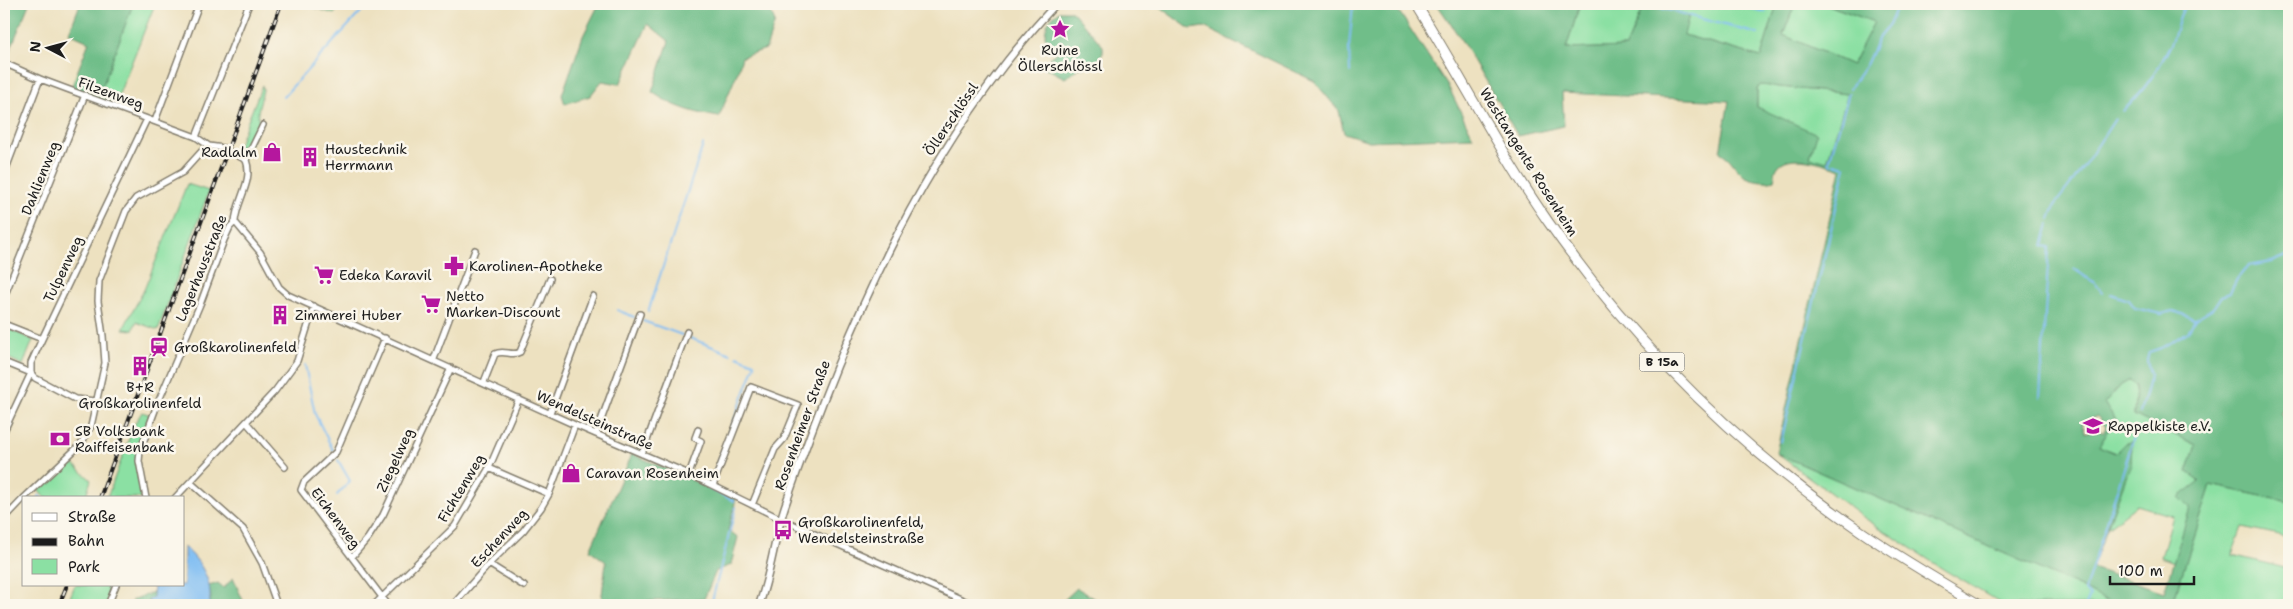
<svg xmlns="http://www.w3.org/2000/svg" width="2293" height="609" font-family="'Shantell Sans',sans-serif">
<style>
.green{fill:#8be0a3;stroke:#547e60}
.forest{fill:#70be89;stroke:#466d52;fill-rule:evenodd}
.water{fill:#7fbdf3;stroke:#4e6c88}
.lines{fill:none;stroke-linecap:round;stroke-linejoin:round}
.stream{stroke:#7fbdf3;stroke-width:2}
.minor-casing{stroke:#847e6e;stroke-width:8}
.tertiary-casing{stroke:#847e6e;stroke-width:9}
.trunk-casing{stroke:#847e6e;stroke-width:11}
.minor{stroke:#fff;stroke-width:5}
.tertiary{stroke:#fff;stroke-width:6}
.trunk{stroke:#fff;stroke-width:9}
.rail-casing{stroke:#1c1c1c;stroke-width:4}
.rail{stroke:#fbf7ec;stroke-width:2;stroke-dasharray:5.5;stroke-linecap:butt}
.labels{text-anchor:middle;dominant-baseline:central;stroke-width:5;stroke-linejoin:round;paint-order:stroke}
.shield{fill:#fbf7ec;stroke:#5f5e5a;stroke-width:1}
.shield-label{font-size:12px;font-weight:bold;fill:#1c1c1c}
.poi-label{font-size:14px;fill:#1c1c1c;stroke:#fbf7ec;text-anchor:start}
.street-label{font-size:14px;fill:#1c1c1c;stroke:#fbf7ec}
</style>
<rect width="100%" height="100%" fill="#fbf7ec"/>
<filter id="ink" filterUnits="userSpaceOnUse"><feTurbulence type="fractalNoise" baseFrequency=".02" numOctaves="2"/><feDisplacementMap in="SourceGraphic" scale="10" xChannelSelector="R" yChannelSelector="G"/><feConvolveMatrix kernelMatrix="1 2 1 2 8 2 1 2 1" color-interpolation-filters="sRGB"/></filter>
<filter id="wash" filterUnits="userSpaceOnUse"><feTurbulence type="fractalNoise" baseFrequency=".0096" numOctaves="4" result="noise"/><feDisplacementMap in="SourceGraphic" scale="20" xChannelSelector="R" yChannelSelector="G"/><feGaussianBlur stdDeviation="1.12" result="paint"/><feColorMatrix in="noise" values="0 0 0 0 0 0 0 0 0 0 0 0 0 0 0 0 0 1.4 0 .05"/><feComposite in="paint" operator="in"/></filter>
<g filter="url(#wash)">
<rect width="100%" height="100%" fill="#ede1c0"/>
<path class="green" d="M133,4H155L115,104L98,98Z
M303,4H342L334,14Z
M1580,4H1644L1626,47L1566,49Z
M1649,4H1777L1761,57L1684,35Z
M1795,4H1825L1874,22L1852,65L1783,35Z
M262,85L263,90L258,112L259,126L247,150L237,149Z
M1761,85L1848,94L1827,163L1810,157L1757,107V88Z
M187,184L209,191L158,330L136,322L133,330L123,329L144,290Z
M4,327L33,340L23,365L4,356Z
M2130,380L2136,386L2134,415L2196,445L2187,472L2200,481L2190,508L2174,562L2161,557L2173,516L2137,505L2107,528L2131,464L2132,442L2125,443L2115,453L2099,446L2116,419L2104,404L2121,385Z
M142,412L151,415L136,461L141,498H107L134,425Z
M1776,453L2083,588L2114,605H2004L1946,571L1866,519Z
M71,462L91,480L85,498H45L38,490Z
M2211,485L2289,502V537L2242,527L2232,555L2289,569V605L2272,603L2270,605H2172Z
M75,585H114L105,605H67Z"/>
<path class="forest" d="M10,4H29L6,60L4,59V18Z
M80,4H133L98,98L71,88L89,42L69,33Z
M599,4H767L775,22L766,49L742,57L738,71L719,117C694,113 673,107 652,92L669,41L648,24L620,84L602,81L590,96L565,104L562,95L583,36Z
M1155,4H1394L1449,88L1473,137L1369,141L1344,133L1339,111L1314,81L1204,27L1190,29Z
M1437,4H1580L1566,49L1626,47L1644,4H1649L1689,15L1684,35L1761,57L1777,4H1795L1783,35L1852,65L1874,22L1825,4H2289V401L2280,414L2289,421V502L2211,485L2172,605H2114L2083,588L1776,453L1841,169C1826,164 1787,150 1777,168C1775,171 1775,176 1774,180C1767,183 1749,180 1743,175C1733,166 1733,160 1720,152L1729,101L1562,93L1564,126L1518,136L1460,38ZM1761,85L1848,94L1827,162L1810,157L1817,134L1757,107V88ZM2130,380L2136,386L2134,415L2196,445L2187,472L2200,481L2179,497L2190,508L2164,592L2092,568L2131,464L2132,442L2125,443L2115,453L2099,446L2116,419L2104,404L2121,385ZM2097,416L2106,427L2103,433L2096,427L2086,433L2082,424Z
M1060,11H1072L1103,46V53L1095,65L1079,68L1065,78L1044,67L1049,58L1059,51L1045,37C1045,25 1049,18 1060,11Z
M632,454L736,499L728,531L738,537L731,565L716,571L704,599L601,603L606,562L590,550Z
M233,578L245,605H209L211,597L209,586L218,583L224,588Z
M1077,588L1104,604L1105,605H1059Z
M154,592L152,599L148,600L150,605H132V600Z"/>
<path class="water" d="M184,547C201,561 214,583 209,605H150L148,600L153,597L154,585H184Z"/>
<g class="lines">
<path class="stream" d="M1646,4L1758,34
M1733,4L1766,12
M1350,72L1349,47L1353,4
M1850,88L1866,65L1879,37L1889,25L1898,4
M283,97L368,4
M2123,111C2143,92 2159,69 2171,44C2177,31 2178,17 2186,4
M1831,164L1829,162L1849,93
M1834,164L1845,167V172
M2050,219L2056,203L2082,169L2115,119
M2074,269L2095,283L2102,292
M2111,294L2129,300L2135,308L2161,314L2174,311L2194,319
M617,310L634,317
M648,312L703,145
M643,321L682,335
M690,338L731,354
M305,365L315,414L333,450
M2040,398L2049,247L2043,246L2049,224
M2140,413L2150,376L2147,360L2149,352L2161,348L2188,332L2195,319L2213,308L2221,296L2230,293L2237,279L2248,266L2272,262L2289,255
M1781,442L1844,174
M711,481L755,365L754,363L737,356
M708,488L734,501
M337,495L350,481L338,460
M39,496L41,498
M711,605L736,507
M2086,605L2090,596L2085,590L2134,437"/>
</g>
</g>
<g filter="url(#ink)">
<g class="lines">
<defs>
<path id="minor" d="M4,63L40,79L196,137L209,146
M155,121L199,4
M196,137L249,4
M246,160L263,125
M4,174L40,79
M235,222L260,252L279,287L288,295L575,425L689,474L781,519L974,605
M4,297L85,95
M4,324L42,339
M385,338L336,452L304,482L301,490L388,605
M434,359L475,250
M4,362L31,373L35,378L75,399L96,401
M484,382L495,354C504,349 512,357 520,352L550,279
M550,413L593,296
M246,422L285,467
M4,431L31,373V363L42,339L147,119
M596,434L640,314
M642,454L687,332
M489,468L549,494
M689,474L701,441L695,438L698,430
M190,482L243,529L262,563L277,605
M713,485L751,387L798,405L784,439L775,449L752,505
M24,498L81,444L91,426L105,363L103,336L98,301L99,281L126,211L136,198L183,172L202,151L209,146L223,148L246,160
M146,498L139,461L140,451L157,405L201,302L224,240L230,227L235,222C236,201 254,181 246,160
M175,498L275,391L297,361L314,306
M4,519L24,498
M352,557L368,538L383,515L451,368
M489,564L524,586
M108,605L116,585
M374,605L455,526L489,468L519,399
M453,605L489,564L523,531L541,508L549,494L575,425"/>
<path id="tertiary" d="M759,605C771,573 774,539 785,506C846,327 925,144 1056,4"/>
<path id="trunk" d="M1416,4C1461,76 1500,153 1549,223C1634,344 1741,449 1862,532C1900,558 1941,582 1980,605"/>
</defs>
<use href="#minor" class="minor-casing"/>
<use href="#tertiary" class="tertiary-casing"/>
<use href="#trunk" class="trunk-casing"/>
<use href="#minor" class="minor"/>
<use href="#tertiary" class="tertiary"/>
<use href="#trunk" class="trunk"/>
<defs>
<path id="rail" d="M100,498L281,4
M59,605L67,585"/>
</defs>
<use href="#rail" class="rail-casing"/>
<use href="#rail" class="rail"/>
</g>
</g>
<defs>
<symbol id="sight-bare" viewBox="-9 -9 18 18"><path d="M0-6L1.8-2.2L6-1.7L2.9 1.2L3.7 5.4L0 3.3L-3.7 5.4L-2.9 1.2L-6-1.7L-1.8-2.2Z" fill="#b5179e" stroke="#fbf7ec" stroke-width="2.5" paint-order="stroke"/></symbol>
<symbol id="shop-bare" viewBox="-9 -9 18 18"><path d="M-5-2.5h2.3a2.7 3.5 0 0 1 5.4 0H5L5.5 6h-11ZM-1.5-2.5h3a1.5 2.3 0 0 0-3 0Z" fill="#b5179e" stroke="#fbf7ec" stroke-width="2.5" paint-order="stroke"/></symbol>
<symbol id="building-bare" viewBox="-9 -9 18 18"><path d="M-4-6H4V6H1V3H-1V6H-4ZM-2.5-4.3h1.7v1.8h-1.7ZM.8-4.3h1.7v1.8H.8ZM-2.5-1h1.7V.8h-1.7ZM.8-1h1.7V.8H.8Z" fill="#b5179e" stroke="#fbf7ec" stroke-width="2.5" paint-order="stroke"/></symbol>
<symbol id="pharmacy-bare" viewBox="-9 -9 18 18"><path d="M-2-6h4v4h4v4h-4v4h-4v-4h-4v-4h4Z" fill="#b5179e" stroke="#fbf7ec" stroke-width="2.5" paint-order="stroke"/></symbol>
<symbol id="supermarket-bare" viewBox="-9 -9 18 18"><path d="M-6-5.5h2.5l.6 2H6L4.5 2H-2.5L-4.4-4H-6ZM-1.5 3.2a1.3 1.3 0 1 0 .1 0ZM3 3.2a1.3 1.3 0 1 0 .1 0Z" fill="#b5179e" stroke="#fbf7ec" stroke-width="2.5" paint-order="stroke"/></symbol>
<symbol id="station-bare" viewBox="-9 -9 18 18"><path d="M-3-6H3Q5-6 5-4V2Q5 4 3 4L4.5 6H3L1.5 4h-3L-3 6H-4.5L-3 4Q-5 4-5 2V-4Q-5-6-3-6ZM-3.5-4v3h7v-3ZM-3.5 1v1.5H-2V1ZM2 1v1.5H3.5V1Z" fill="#b5179e" stroke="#fbf7ec" stroke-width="2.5" paint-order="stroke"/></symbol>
<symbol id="school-bare" viewBox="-9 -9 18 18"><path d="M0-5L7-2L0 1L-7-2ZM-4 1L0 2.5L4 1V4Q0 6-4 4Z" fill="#b5179e" stroke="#fbf7ec" stroke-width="2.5" paint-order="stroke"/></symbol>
<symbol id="bank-bare" viewBox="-9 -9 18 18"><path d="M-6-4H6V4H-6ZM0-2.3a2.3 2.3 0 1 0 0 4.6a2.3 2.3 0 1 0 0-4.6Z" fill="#b5179e" stroke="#fbf7ec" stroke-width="2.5" paint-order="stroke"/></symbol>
<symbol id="bus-bare" viewBox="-9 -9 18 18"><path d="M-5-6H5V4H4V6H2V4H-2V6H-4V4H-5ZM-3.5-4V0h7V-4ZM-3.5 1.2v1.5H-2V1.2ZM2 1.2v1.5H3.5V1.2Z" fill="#b5179e" stroke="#fbf7ec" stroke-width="2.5" paint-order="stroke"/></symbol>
</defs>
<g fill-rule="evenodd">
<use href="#sight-bare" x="1046" y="15" width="28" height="28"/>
<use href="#shop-bare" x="258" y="138" width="28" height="28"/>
<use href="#building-bare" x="296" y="143" width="28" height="28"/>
<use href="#pharmacy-bare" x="440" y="252" width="28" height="28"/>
<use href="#supermarket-bare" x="310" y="261" width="28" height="28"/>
<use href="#supermarket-bare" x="417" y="290" width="28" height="28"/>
<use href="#building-bare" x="266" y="301" width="28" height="28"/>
<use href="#station-bare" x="145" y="333" width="28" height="28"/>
<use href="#building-bare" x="126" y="352" width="28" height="28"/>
<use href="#school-bare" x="2079" y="412" width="28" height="28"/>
<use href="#bank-bare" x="46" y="425" width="28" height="28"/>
<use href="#shop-bare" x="557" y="459" width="28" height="28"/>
<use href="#bus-bare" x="769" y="516" width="28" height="28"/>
</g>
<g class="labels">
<rect class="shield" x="1639.5" y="352.5" width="45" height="19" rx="4"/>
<g class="shield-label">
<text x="1662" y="362">B 15a</text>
</g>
<g class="poi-label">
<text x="1060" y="50" text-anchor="middle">Ruine<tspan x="1060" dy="16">Öllerschlössl</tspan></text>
<text x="325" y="149">Haustechnik<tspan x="325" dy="16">Herrmann</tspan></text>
<text x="257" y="152" text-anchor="end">Radlalm</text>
<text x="469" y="266">Karolinen-Apotheke</text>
<text x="339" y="275">Edeka Karavil</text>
<text x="446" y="296">Netto<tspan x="446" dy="16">Marken-Discount</tspan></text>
<text x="295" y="315">Zimmerei Huber</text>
<text x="174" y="347">Großkarolinenfeld</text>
<text x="140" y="387" text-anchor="middle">B+R<tspan x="140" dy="16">Großkarolinenfeld</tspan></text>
<text x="2108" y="426">Rappelkiste e.V.</text>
<text x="75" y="431">SB Volksbank<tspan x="75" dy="16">Raiffeisenbank</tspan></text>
<text x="586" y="473">Caravan Rosenheim</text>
<text x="798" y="522">Großkarolinenfeld,<tspan x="798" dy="16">Wendelsteinstraße</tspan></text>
</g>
<g class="street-label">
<text transform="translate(111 93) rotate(20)">Filzenweg</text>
<text transform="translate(951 119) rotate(-56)">Öllerschlössl</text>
<text transform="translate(1529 162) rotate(58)">Westtangente Rosenheim</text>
<text transform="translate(40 178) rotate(-68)">Dahlienweg</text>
<text transform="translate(201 268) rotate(-68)">Lagerhausstraße</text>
<text transform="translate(63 269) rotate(-64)">Tulpenweg</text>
<text transform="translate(595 420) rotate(24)">Wendelsteinstraße</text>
<text transform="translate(802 425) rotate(-70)">Rosenheimer Straße</text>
<text transform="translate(395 460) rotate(-65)">Ziegelweg</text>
<text transform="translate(461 488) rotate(-59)">Fichtenweg</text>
<text transform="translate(336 518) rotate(53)">Eichenweg</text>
<text transform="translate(499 538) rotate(-47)">Eschenweg</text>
</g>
</g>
<rect width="2293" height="609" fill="none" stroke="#fbf7ec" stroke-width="20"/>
<rect x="22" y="496" width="162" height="90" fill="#fbf7ec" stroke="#a29f99"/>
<rect x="32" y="513" width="25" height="8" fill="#ffffff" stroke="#a29f99"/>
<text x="68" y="522" font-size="15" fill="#1c1c1c">Straße</text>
<rect x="32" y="538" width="25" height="8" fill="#1c1c1c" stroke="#a29f99"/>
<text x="68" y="546" font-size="15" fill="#1c1c1c">Bahn</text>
<rect x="32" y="559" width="25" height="15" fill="#8be0a3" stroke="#a29f99"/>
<text x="68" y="572" font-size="15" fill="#1c1c1c">Park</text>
<g transform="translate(48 48) rotate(276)" stroke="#fbf7ec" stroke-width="4" paint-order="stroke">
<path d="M0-4L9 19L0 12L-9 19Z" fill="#1c1c1c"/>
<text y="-8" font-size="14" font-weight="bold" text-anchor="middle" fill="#1c1c1c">N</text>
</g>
<path d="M2110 576v8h84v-8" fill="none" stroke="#1c1c1c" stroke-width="2.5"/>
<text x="2118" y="576" font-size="15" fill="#1c1c1c" stroke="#fbf7ec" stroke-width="4" paint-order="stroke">100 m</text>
</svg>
